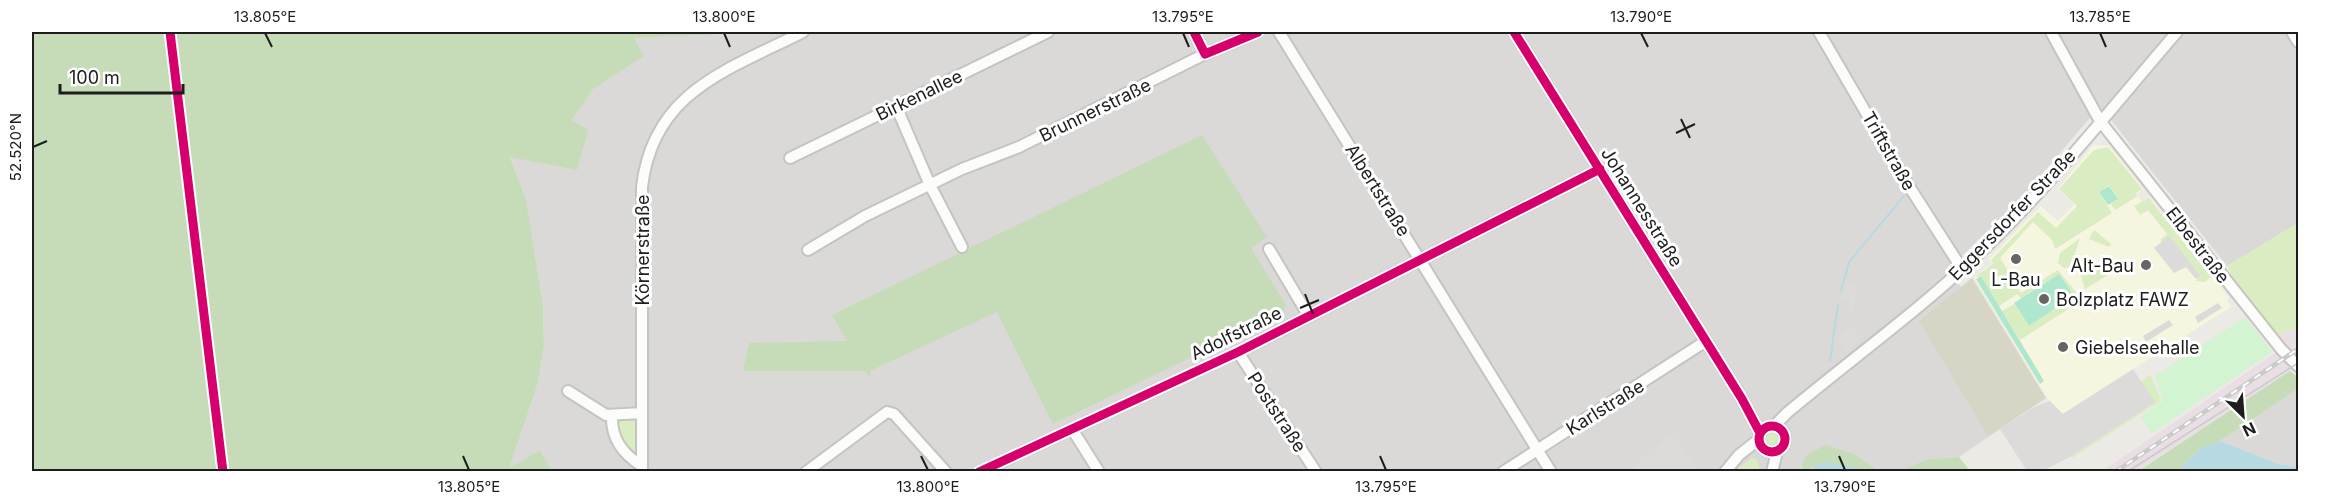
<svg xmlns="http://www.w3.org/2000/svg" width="2330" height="503" font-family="Inter,sans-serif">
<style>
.residential{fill:#dbd9d7}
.industrial{fill:#eadee5}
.education{fill:#f6f6e0}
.construction{fill:#d6d5c6}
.grass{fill:#d9ecc2}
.forest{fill:#c6dcb8}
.park{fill:#d2f4d1}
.pitch{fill:#aee7cd}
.parking{fill:#dcdbd9}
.water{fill:#b7d9e2}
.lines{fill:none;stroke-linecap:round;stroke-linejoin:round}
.stream{stroke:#b7d9e2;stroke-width:2}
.minor-casing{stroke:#c4c4c1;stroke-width:14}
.minor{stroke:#fcfcfb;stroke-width:10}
.tram{stroke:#cacac9;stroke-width:1.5}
.rail-casing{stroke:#cacac9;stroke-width:4.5}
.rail{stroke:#fff;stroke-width:2;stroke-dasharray:7;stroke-linecap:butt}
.cycleway-casing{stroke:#fff;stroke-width:13}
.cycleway{stroke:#d6006c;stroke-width:9}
.ticks{fill:none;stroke:#1d1d1d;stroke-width:2}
.poi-dot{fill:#656563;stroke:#fff;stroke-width:2}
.labels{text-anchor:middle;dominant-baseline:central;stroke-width:6;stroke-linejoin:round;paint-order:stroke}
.street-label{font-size:18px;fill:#1d1d1d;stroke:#fff}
.poi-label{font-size:18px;fill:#1d1d1d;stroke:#fff;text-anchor:start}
.neatline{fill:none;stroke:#1d1d1d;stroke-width:2}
.ticks-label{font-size:15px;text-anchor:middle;fill:#1d1d1d}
</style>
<rect width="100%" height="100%" fill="#eceae5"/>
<path class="residential" d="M729,32H2298V223L2227,266L2100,106L2019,201L1945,272L1965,290L2035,405L1959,457L1928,459L1899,472L1877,471L1854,454L1801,466L1802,472H553L540,450L508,469L537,386L544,347L543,305L526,199L510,156L572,120L592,89L643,56L633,38L728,34Z
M2298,389V467L2278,464L2220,441Z"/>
<path class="industrial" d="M2298,327V366L2137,471L2101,472L2284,347L2276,336Z"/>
<path class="education" d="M2093,145L2109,146L2143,189L2137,194L2142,202L2150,198L2229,298L2227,300L2231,307L2062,414L2048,399L1974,277L1992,264L1989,259L2041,206L2058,221L2074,204L2058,189Z"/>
<path class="construction" d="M1972,278L2046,398L1988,436L1919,321Z"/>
<path class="grass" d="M2108,147L2142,189L2136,193L2138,196L2115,210L2111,204L2118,199L2109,185L2099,192L2112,213L2055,249L2052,240L2033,222L2000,258L2011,276L2006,280L2010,287L2015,284L2021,293L2058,270L2082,300L2078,303L2059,274L2021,298L2017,294L1999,306L1981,276L1975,277L1993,264L1991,260L2038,212L2056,228L2077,206L2059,189L2094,150Z
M2149,198L2211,277L2205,282L2196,281L2199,276L2160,240L2167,234L2148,210L2140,215L2134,206Z
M2298,223V327L2276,336L2239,292L2227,266Z
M2094,230L2111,244L2109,247L2089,239Z
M2080,238L2071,267L2064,268L2058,263L2060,253Z
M2119,263L2121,267L2085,289L2080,273Z
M2072,298L2076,304L2020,340L2002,311L2014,304L2029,326Z
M2150,375L2160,397L2159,402L2072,458L2068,452L2137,384Z
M635,417V455L630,454L617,435L616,419Z
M1764 440a8 8 0 1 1 16 0a8 8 0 1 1-16 0Z
M1752,458L1757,460L1760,471H1734Z"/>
<path class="forest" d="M32,32H729V34L634,38L644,56L593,89L572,120L588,130L577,170L510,157L526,199L543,305L544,347L537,386L509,468L540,450L553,472L32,471Z
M1202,135L1267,237L1251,248L1286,305L1283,313L1053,424L997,312L870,371L871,379L865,371H743L749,343L847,341L832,315Z
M2290,371L2298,377V389L2220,441L2200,449L2177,471L2137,472Z
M1826,445L1854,454L1879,471H1858L1857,468H1811L1810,471H1802C1799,456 1814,451 1826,445Z
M1959,457L1970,471H1899L1928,459Z"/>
<path class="park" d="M2245,317L2272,352L2152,433L2141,417L2163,401L2155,376Z"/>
<path class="pitch" d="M2109,186L2118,199L2108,205L2099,192Z
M2059,274L2074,296L2029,326L2014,303Z
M1981,276L2044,381L2040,384L1976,279Z"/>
<path class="parking" d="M2169,236L2200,276L2196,279L2186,267L2174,273L2154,248Z
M1845,285L1857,286L1853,312H1847L1849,301L1842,300Z
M2218,303L2222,308L2198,323L2195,317Z
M2169,320L2173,325L2146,342L2143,336Z
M1851,326L1862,339L1848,351L1837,337Z
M2133,369L2155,402L2070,457L2042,471H2027L2000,429L2032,408L2050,401L2063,414Z
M1673,435L1697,471H1635L1644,455L1651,459L1660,443Z"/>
<path class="water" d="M2220,441L2278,464L2298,467V471H2177L2200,449Z
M1827,462L1857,468L1858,471H1810L1814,466Z"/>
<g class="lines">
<path class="stream" d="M1841,291L1849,262L1904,196
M1830,361L1838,305"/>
<defs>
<path id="minor" d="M1194,32L1205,54
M1279,32L1551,472
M1514,32L1742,399L1760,433
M1819,32L1907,183L1962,269
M2051,32L2100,121L2281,349L2298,366
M2292,32L2298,42
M896,106L930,185L962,247
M790,158L1048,32
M1269,249L1308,315
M808,250L865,216L962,169L1019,147L1205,54L1258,32
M1238,352L1316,472
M568,391L606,415L642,413
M612,416C611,439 623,454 642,466
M1759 439a13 13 0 1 1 26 0a13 13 0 1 1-26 0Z
M1774,426L1788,412C1854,357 1925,306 1987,246C2055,180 2115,104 2177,32
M1072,429L1099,472
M642,472V187C653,91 728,70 803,32
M806,472L887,412L894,414L946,472
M979,472L1238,352L1600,169
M1503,472L1706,341
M1725,472L1739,455L1758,440
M1772,472L1777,452"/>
</defs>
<use href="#minor" class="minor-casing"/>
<use href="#minor" class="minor"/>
<path class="tram" d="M2127,472L2298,363"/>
<defs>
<path id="rail" d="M2115,472L2298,349"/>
</defs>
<use href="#rail" class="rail-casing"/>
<use href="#rail" class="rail"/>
<defs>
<path id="cycleway" d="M170,32L223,472
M1194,32L1205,54L1258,32
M1514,32L1742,399L1760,433
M1759 439a13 13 0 1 1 26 0a13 13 0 1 1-26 0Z
M979,472L1238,352L1600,169"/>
</defs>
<use href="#cycleway" class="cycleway-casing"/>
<use href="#cycleway" class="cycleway"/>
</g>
<path class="ticks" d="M265,33L272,47M724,33L730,47M1183,33L1189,47M1641,33L1648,47M2100,33L2106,47M1681,119L1690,138M1676,133L1695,124M33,147L47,141M1305,294L1313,314M1300,308L1319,300M463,456L469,470M921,456L928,470M1380,456L1386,470M1839,456L1845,470"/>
<g class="poi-dot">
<circle cx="2016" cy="259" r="6"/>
<circle cx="2146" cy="265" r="6"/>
<circle cx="2044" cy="299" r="6"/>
<circle cx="2063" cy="347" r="6"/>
</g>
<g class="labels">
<g class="street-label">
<text transform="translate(919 95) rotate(-26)">Birkenallee</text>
<text transform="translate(1095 110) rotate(-26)">Brunnerstraße</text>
<text transform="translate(1889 151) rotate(60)">Triftstraße</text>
<text transform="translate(1378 190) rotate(58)">Albertstraße</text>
<text transform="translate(1642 207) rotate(58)">Johannesstraße</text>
<text transform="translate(2012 215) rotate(-46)">Eggersdorfer Straße</text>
<text transform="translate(2198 245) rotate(52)">Elbestraße</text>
<text transform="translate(642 250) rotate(-90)">Körnerstraße</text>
<text transform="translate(1236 333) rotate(-26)">Adolfstraße</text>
<text transform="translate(1605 407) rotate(-32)">Karlstraße</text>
<text transform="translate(1277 412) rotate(57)">Poststraße</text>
</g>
<g class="poi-label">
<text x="2134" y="265" text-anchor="end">Alt-Bau</text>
<text x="2016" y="279" text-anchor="middle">L-Bau</text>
<text x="2056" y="299">Bolzplatz FAWZ</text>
<text x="2075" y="347">Giebelseehalle</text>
</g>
</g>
<rect width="2330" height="503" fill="none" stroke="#ffffff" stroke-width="66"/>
<g transform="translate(2243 416) rotate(155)" stroke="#ffffff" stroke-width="4.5" paint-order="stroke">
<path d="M0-4.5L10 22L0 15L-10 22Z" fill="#1d1d1d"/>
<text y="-9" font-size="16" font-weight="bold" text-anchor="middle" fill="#1d1d1d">N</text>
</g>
<path d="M60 84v9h123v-9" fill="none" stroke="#1d1d1d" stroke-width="3"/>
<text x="69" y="84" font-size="18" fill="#1d1d1d" stroke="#ffffff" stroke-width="4.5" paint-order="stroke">100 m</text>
<rect x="33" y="33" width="2264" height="437" class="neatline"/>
<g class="ticks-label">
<text x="265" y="22">13.805°E</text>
<text x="724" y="22">13.800°E</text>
<text x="1183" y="22">13.795°E</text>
<text x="1641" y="22">13.790°E</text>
<text x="2100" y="22">13.785°E</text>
<text transform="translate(16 147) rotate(-90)" y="5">52.520°N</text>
<text x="469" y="492">13.805°E</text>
<text x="928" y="492">13.800°E</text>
<text x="1386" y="492">13.795°E</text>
<text x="1845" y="492">13.790°E</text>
</g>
</svg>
